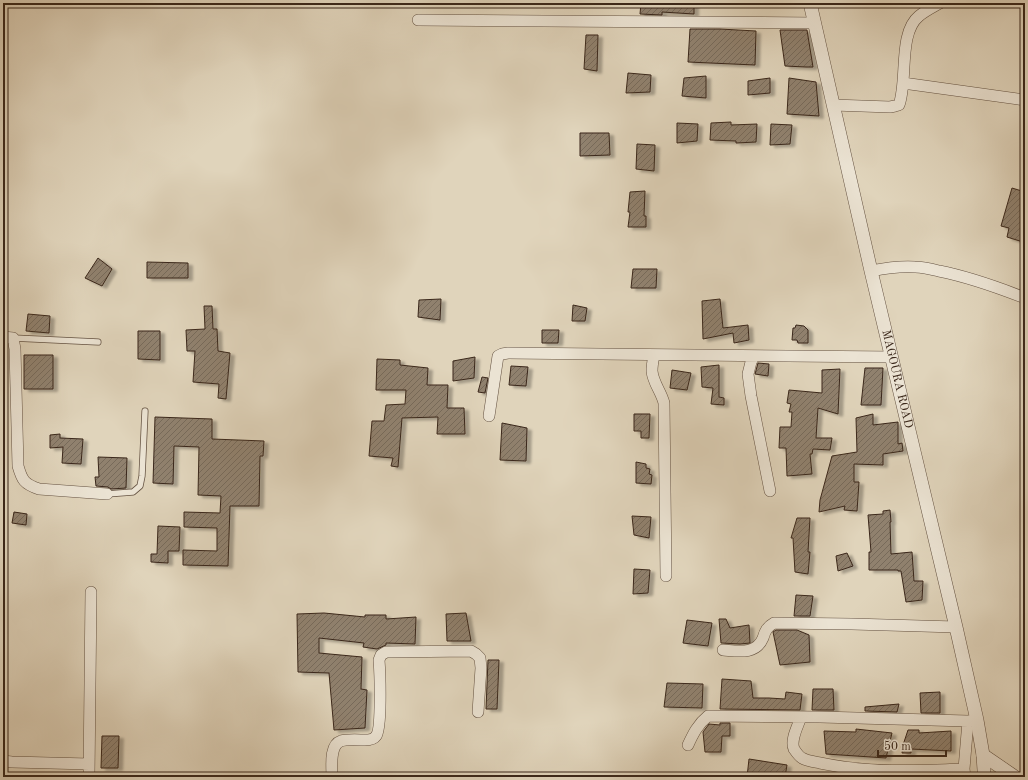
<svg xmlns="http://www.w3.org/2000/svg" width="1028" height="780" font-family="'Old Standard TT',serif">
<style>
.building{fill:url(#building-hatch);stroke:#3a271a;filter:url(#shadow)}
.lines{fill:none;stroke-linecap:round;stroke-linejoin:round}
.service-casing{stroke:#645242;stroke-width:7}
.minor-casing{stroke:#645242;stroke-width:12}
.tertiary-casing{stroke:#645242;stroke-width:14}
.service{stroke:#ebe3d3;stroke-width:5.5}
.minor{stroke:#ebe3d3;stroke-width:11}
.tertiary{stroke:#ebe3d3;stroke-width:13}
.labels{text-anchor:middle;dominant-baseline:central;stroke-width:3;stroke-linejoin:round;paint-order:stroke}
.street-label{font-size:12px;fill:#3a271a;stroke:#ebe3d3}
</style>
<defs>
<pattern id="building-hatch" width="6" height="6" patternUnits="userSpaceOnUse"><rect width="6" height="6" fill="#90816e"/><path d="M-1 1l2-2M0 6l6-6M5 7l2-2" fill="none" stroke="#776a5a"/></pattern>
<filter id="shadow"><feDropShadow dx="4.5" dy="2.5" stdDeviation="1" flood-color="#0004"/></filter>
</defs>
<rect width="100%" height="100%" fill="#e0d4bb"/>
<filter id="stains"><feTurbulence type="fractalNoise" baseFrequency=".005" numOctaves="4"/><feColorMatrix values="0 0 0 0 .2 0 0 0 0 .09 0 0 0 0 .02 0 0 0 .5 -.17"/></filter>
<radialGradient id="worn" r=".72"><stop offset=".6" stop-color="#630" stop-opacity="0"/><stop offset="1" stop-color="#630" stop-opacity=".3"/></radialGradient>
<path class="building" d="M641,3H694V14L662,12V15L640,14Z
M690,29H720L756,31L755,65L688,62Z
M780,30H807L813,67H806L785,66Z
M586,35H598L597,71L584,69Z
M628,73L651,75L650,92L626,93Z
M706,76V98L682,96L684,78Z
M770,78V93L748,95V81Z
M789,78L816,82L819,116L787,114Z
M731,122V125L757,124L756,142L736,143V141L710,140L711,123Z
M677,123L698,124L697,141L677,143Z
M771,124L792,125L790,144L770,145Z
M580,133H609L610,155L580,156Z
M637,144L655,145L654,171L636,169Z
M1012,188L1025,192V234L1023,242L1007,237L1009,228L1001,226Z
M645,191L644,216H646V227H628L630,212H628L630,192Z
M98,258L112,269L102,286L85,278Z
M147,262L188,263V278H147Z
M633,269H657L656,288H631Z
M441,299L440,320L418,317L419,300Z
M720,299L723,328L748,325L749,340L734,343L733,333L703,339L702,301Z
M573,305L587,308L585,321H572Z
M204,306H212L213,329H217L218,351L230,353L226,399L218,398L219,384L193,382L195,351H187L186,330L205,329Z
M28,314L50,316L49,333L26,331Z
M796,325L804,326L808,330V343H798L797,340H792L793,328H795Z
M542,330H559L558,343H542Z
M138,331H160V360L138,359Z
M24,355H53V389H24Z
M475,357L474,378L453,381V361Z
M377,359L400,360V365L428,368L427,385H448L447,408H464L465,434H437L438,417L402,418L398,467L391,466L393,458L369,456L372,421H384L386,405L405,404L406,390H376Z
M758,363L769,364L768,376L755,374Z
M719,365V397L724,398V405L711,404L713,388L702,387L701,367Z
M511,366L528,367L526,386L509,385Z
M865,368H883L881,405H861Z
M840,369L838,414L818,408L816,438H832L830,450L813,449L812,454H810L812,474L787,476L786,448H779L780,427H791L792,412H789L791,404L787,403L789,390L822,393V370Z
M672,370L691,373L687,390L670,388Z
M482,377L488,378L485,393L478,392Z
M634,414H650L649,438H641V431H634Z
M873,414V425L898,422V444L902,443L903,451L883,454V465L854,464V482H859L857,511L844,510L845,506L819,512L820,500L832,456L857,452L856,418Z
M155,417L212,419V439L264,441L263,456H260L259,506H230L228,566L183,565V550L217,551V528L184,527V512L220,513L221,496L198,495L199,447L174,446L173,484L153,483Z
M502,423L527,428L526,461L500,460Z
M60,434V438L83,439L81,464L62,463L63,447L50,448V435Z
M98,457L127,458L126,488L111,489L108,487L96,486L95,477H99Z
M636,462L646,464V468L650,469L649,474L652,475L651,484L636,483Z
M890,510L891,522H890L891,554L912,552L914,581H923L922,600L906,602L901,571H898V570H869V552H871L868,515L883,514V511Z
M14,512L27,514L26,525L12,523Z
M632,516L651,517L649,538L634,535Z
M797,518H810L808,552H810L808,574L795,572L793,538H791Z
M158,526L180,527L179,551H168V563L151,562V554H157Z
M847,553L853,566L838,571L836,556Z
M634,569L650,570L648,593L633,594Z
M796,595L813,596L810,616H794Z
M324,613L365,617V615H386V619L416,617L415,644L386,643V645L377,649L363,647L364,643L319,638V653L362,657L361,689L367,690L365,728L334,730L329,673L298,672L297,614Z
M466,613L471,641H447L446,614Z
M719,619H726L730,628L749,625L750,643L740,644L721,643Z
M687,620L712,623L708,646L683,643Z
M776,630H797L809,635L810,662L780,665L773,632Z
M488,660H499L497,709H486Z
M722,679L751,681L753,698H769L785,699L786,692L802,694L800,710L720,709Z
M667,683L703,684L702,708L664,707Z
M813,689H833L834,710H812Z
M940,692V713H921L920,693Z
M899,704L897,712L865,711V707Z
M720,723H730V736H722L721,752H705L703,732L709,724L720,725Z
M856,729L892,733L886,758L826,754L824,731L856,732Z
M908,730H919V733L951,731V751L911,749V753H902L903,745Z
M102,736H119L118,768H101Z
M749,759L787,765L785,777H747Z"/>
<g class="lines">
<defs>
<path id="service" d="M13,338L98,342
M107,494L133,492L140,486L142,476L145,411"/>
<path id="minor" d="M418,20L815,23
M903,83L1025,100
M833,105L890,107L895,106L899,105C908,80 898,33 919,16C925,11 933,7 940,3
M871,271C886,268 900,266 915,267C923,267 931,269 939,271C969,277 997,287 1025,298
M3,337L13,338L15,349L18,466C22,480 24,484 39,489L107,494
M654,355C653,360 652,366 652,371C653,383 661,391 664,403L666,576
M754,356L751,362L748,374L751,396L770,491
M489,416L498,356L502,354L508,353L892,357
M723,650C738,651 756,655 763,638C765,631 767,627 774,623L852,624L956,627
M801,717C798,726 790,740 794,749C796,752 800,757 802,758C807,761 815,762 820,763C867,773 916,771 964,769
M688,745C693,734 698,724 708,716L820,717L968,721L977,720
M3,761L12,762L89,764
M89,777L91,592
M332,777C332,767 329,745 341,741C345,739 360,740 365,740C369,740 374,739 376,736C382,729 380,672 379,660L381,655L386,652L471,651L476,654L480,658L481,668L478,712
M965,777L964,769L968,721"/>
<g id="tertiary">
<path id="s1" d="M810,3L871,271L956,627L977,720L983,755L984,770"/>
<path d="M983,755L1015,777"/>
</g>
</defs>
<use href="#service" class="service-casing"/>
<use href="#minor" class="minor-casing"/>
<use href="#tertiary" class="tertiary-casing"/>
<use href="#service" class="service"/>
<use href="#minor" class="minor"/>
<use href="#tertiary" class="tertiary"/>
</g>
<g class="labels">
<g class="street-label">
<text stroke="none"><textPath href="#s1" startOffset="386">MAGOURA ROAD</textPath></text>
</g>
</g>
<rect width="1028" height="780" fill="none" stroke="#e0d4bb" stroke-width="16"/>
<rect x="4" y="4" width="1020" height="772" fill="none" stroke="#3a271a" stroke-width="2"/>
<rect x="8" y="8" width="1012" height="764" fill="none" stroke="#3a271a"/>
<path d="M878 750v6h68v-6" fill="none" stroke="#3a271a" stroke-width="2"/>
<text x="884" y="750" font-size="12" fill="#3a271a" stroke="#ebe3d3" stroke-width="3" paint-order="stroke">50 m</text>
<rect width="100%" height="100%" filter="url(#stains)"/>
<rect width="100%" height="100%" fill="url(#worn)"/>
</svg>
